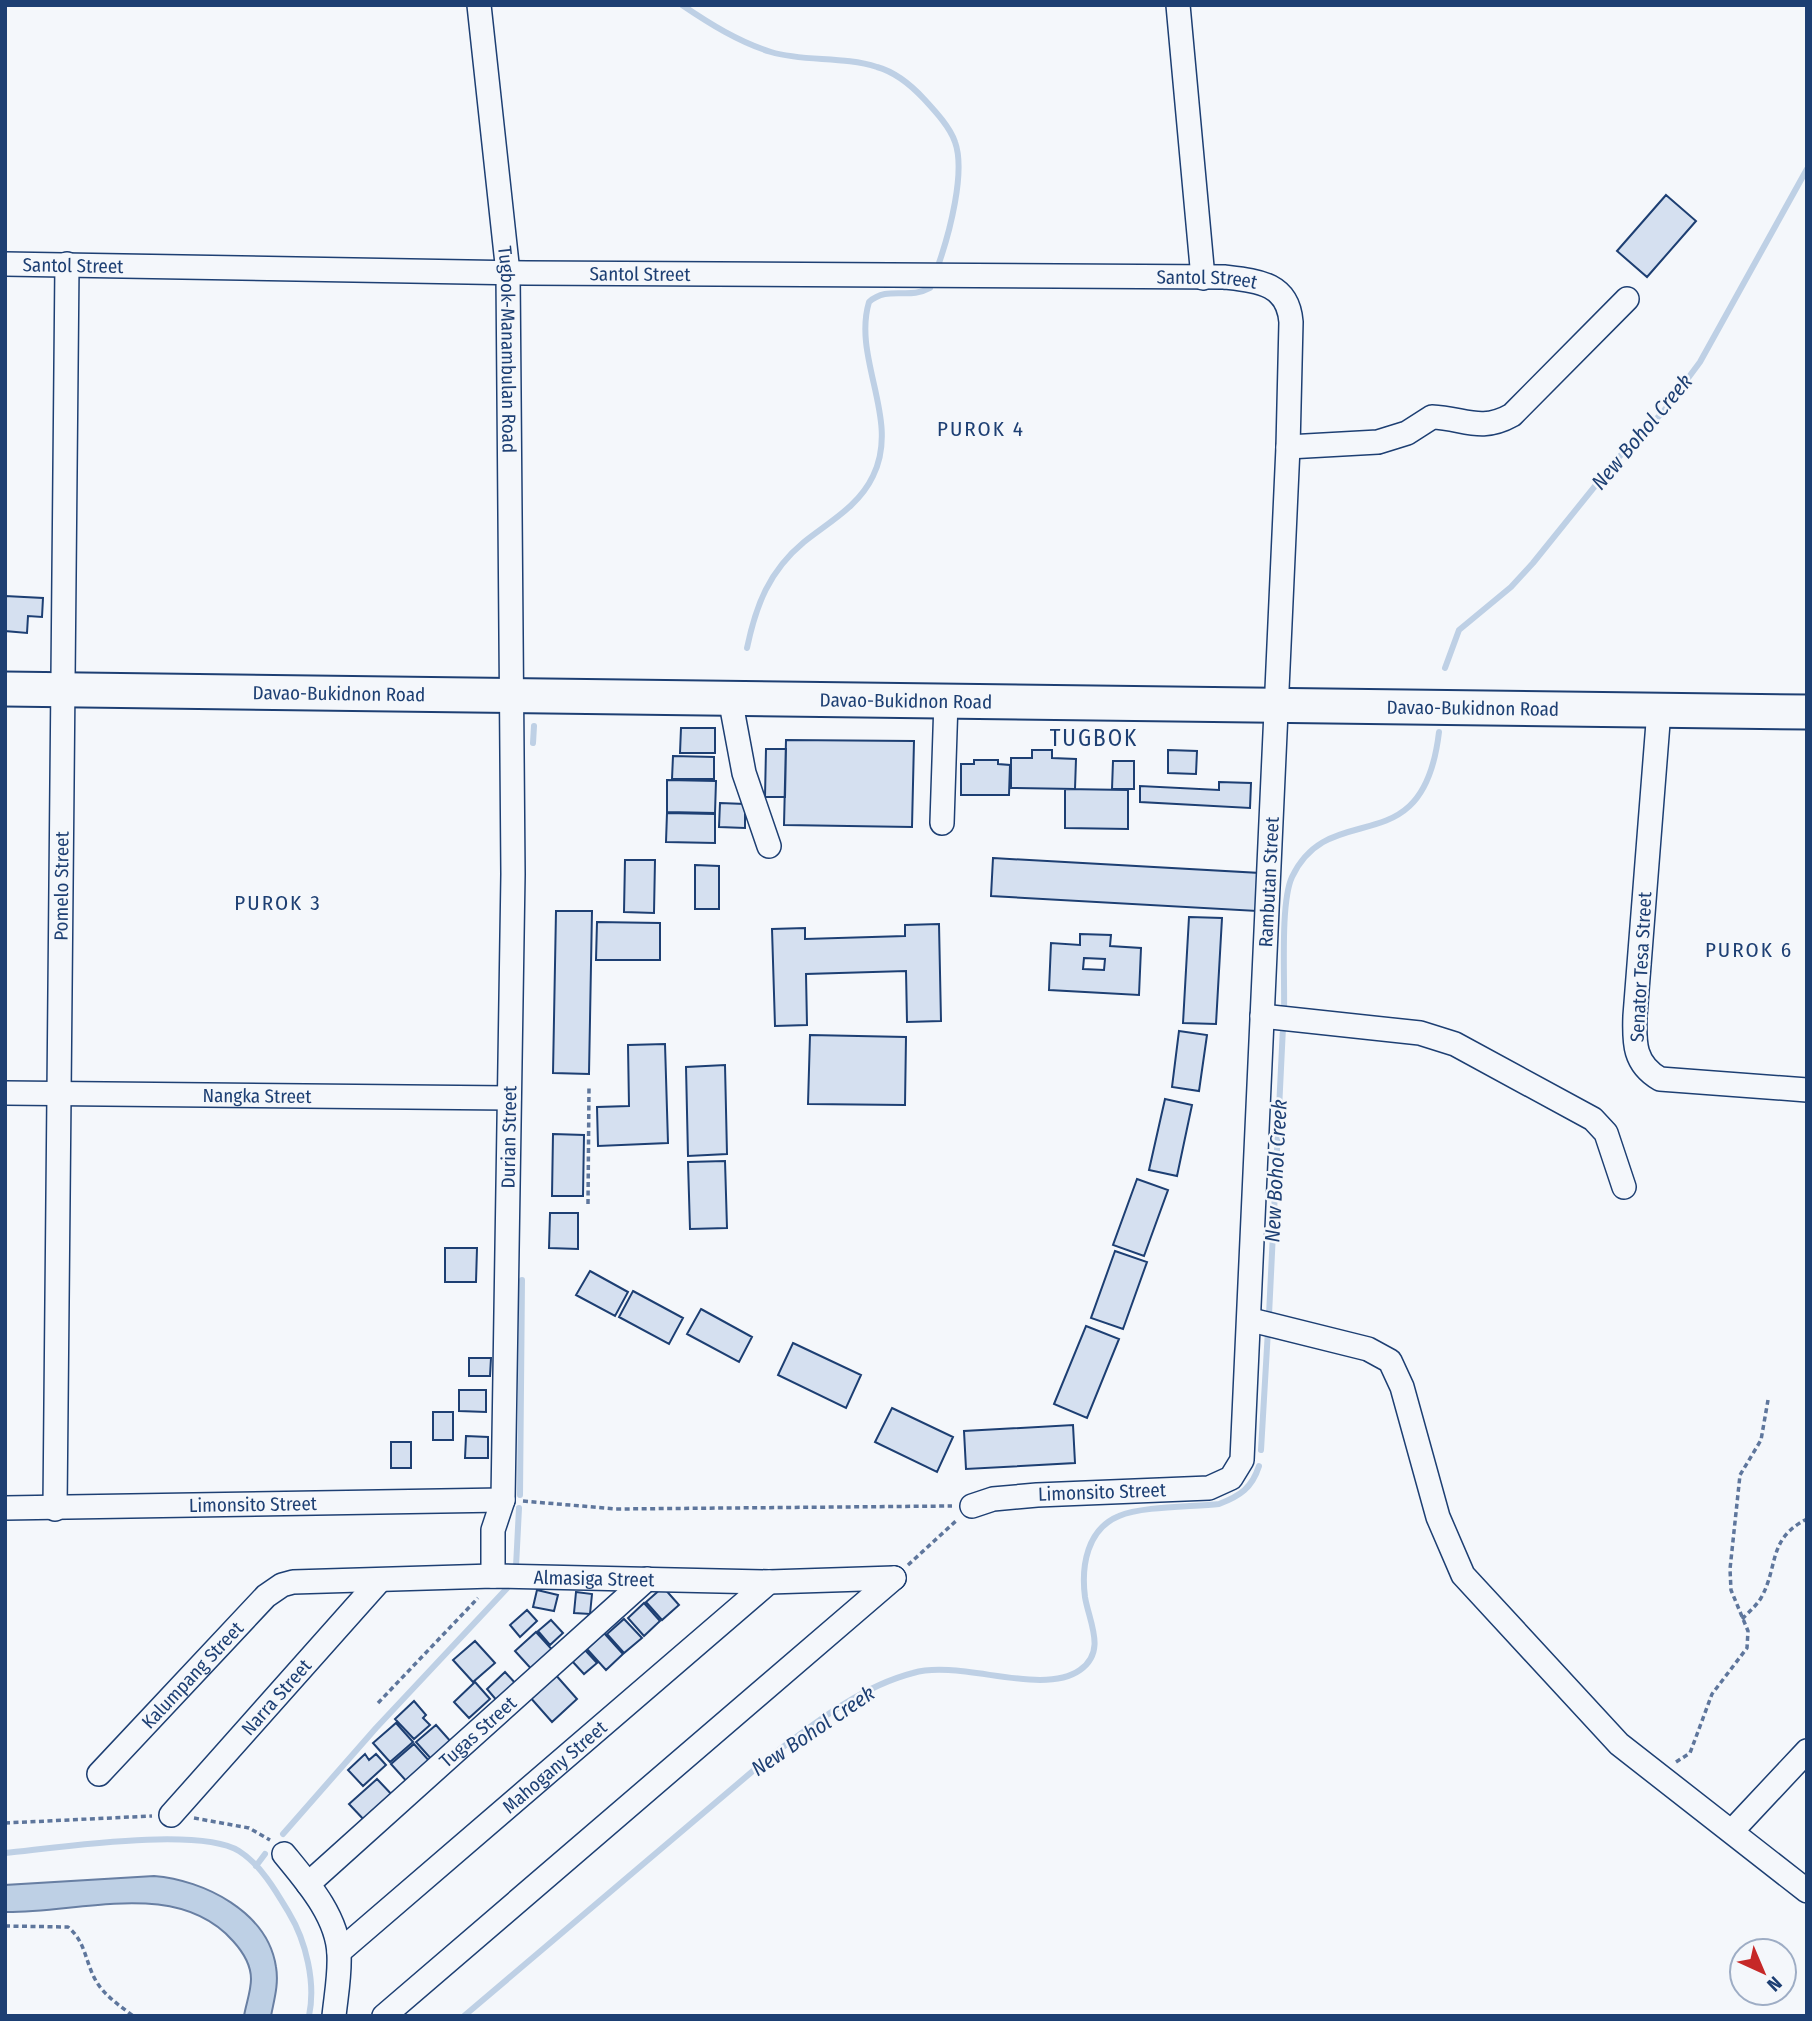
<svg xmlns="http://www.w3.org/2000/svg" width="1812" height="2021" font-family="'Fira Sans Condensed',sans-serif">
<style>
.water{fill:#bed0e5;stroke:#687fa3;stroke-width:2}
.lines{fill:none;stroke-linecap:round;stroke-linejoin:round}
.stream{stroke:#bed0e5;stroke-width:6}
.building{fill:#d5e0f0;stroke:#1d3f73;stroke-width:2;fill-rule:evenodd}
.minor-casing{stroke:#1d3f73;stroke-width:26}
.highway-casing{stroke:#1d3f73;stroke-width:37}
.path{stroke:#5e769c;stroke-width:3.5;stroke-dasharray:5 3.5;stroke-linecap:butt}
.minor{stroke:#f4f7fb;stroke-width:23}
.highway{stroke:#f4f7fb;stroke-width:33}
.labels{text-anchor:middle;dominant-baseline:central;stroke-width:5;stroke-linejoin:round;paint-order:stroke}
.street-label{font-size:19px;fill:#1d3f73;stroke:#f4f7fb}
.neighbourhood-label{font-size:21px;letter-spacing:2px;fill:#1d3f73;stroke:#f4f7fb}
.water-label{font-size:21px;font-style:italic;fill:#1d3f73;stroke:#f4f7fb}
.quarter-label{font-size:23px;letter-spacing:2px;fill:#1d3f73;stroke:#f4f7fb}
</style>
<rect width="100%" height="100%" fill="#f4f7fb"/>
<path class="water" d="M154,1876C204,1880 268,1912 276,1967C279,1984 274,2000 271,2016H244C246,2004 251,1991 251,1979C251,1964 243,1952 233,1941C177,1878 81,1913 5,1912V1885Z"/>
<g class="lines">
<path class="stream" d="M682,5C710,24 739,42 771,52C804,62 843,56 877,67C895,72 911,85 924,99C935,111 950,127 955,142C966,172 949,234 939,263
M747,648C756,605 769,571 804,542C829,522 859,506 873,476C901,420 852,359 869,302C888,285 909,300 930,288
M1445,668L1459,630L1511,587L1533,563L1616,460L1663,412L1700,362L1807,169
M533,743L534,726
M1284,1011C1285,979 1280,903 1292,877C1331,795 1423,868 1439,732
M1269,1315L1283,1027
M1261,1450L1268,1330
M520,1495L522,1280
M516,1567L519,1508
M283,1834L376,1728L510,1585
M5,1853C56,1848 198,1826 239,1851C261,1865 276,1891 289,1913C306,1941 316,1983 309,2016
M256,1866L265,1854
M464,2016L767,1759C811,1726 859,1687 913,1673C960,1659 1042,1697 1080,1670C1107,1651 1089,1622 1085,1597C1081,1566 1087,1529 1119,1516C1142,1506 1192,1507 1219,1504C1240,1496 1252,1488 1259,1466"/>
</g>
<path class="building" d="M1666,195L1696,221L1647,277L1617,251Z
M5,596L43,598L42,617L28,616L27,633L5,631Z
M681,728H715V753H680Z
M786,740L914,741L912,827L784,825Z
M766,749H786L785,797H765Z
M1032,750H1052V758L1076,759L1075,789L1011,788V758H1032Z
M1168,750L1197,751L1196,774L1168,773Z
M673,756L714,757V779H672Z
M974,760H998V764L1010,765L1009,795H961V764H974Z
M1113,761H1134V789H1112Z
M667,780L716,781L715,813L667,812Z
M1219,782L1251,783L1250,808L1140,802V786L1219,790Z
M1065,789L1128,790V829L1065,828Z
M720,803L745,804V828L719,827Z
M667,813L715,814V843L666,842Z
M993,858L1260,873L1257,911L991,896Z
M625,860H655L654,913L624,912Z
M695,865L719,866V909H695Z
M556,911H592L589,1074L553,1073Z
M1189,917L1222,918L1216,1024L1183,1023Z
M597,922L660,923V960H596Z
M939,924L941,1021L907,1022L906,971L806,974L807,1025L775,1026L772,929L805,928V939L905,936V925Z
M1080,934L1111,935L1110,946L1141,948L1139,995L1049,990L1051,943L1080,945ZM1084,958L1105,959L1104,970L1083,969Z
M1179,1031L1207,1035L1199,1091L1172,1087Z
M810,1035L906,1037L905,1105L808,1104Z
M665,1044L668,1143L598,1146L597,1107L629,1106L628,1045Z
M725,1065L727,1154L688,1156L686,1067Z
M1165,1099L1192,1105L1177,1176L1149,1170Z
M553,1134L584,1135L583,1196H552Z
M725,1161L727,1228L690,1229L688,1162Z
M1137,1179L1168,1190L1144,1256L1113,1245Z
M550,1213H578V1249L549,1248Z
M445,1248H477L476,1282H445Z
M1115,1251L1147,1262L1123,1329L1091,1318Z
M590,1271L628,1292L615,1316L576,1295Z
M633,1291L683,1318L669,1344L619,1317Z
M701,1309L752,1337L739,1362L687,1334Z
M1086,1326L1119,1339L1087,1418L1054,1404Z
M793,1343L861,1375L846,1408L778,1375Z
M469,1358H491L490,1376H469Z
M459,1390H486V1412L459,1411Z
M892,1408L953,1437L937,1472L875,1442Z
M433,1412H453V1440H433Z
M1073,1425L1075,1463L966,1469L964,1431Z
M466,1436L488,1437V1458H465Z
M391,1442H411V1468H391Z
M663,1587L679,1605L662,1620L646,1602Z
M537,1590L558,1595L554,1611L533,1607Z
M576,1592L592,1594L590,1614L574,1613Z
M644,1603L660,1621L644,1636L628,1618Z
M527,1610L537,1621L520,1637L510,1625Z
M624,1619L642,1638L624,1653L607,1634Z
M551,1620L563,1633L550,1645L538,1631Z
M536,1632L556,1654L535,1673L515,1651Z
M604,1633L623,1654L606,1670L587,1649Z
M475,1641L495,1663L473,1682L453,1660Z
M585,1650L597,1663L584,1674L572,1661Z
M505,1672L517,1685L498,1702L487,1689Z
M554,1673L577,1699L552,1722L529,1696Z
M475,1682L490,1699L469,1718L454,1702Z
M414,1701L426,1715L423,1718L430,1725L414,1739L395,1719Z
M396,1723L413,1742L390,1762L373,1743Z
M436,1725L452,1743L433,1761L416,1742Z
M414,1744L431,1763L409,1784L391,1764Z
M365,1754L369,1760L376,1754L386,1765L363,1786L348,1770Z
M377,1779L395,1798L367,1823L349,1804Z"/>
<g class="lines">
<defs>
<g id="minor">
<path id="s1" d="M479,5L508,273L513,874L503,1500L493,1530V1576"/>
<path d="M1178,5L1203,278"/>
<path id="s2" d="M5,264L527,273L1224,277C1258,281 1288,283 1291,322L1288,447L1242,1460L1231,1478L1209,1488L1037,1495L993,1499L972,1506"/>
<path d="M1288,447L1378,442L1407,433L1432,417C1464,418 1480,433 1512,415L1627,299"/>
<path d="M730,698L744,773L769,846"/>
<path d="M1659,710L1635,1016C1634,1043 1634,1064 1660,1079L1807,1090"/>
<path d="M942,823L946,701"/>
<path d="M1262,1016L1420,1033L1455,1044L1593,1119L1606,1133L1624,1187"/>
<path id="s3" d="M5,1093L509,1098"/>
<path d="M1251,1320L1368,1349L1390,1361L1402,1387L1438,1517L1463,1575L1619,1744L1807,1891"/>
<path id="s4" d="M5,1508L503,1500"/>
<path id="s5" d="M55,1509L67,264"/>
<path id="s6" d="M99,1774L266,1596L282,1585L293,1582L493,1576L769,1582L894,1578"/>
<path id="s7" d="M171,1815L380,1580"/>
<path d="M1732,1831L1807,1751"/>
<path d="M284,1854C307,1882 338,1917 339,1955C340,1975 336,1996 334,2016"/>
<path id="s8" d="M308,1884L647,1579"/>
<path id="s9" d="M339,1952L769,1582"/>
<path d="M384,2016L894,1578"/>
</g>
<g id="highway">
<path id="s10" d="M5,689L1807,712"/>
</g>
</defs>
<use href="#minor" class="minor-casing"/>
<use href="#highway" class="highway-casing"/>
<path class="path" d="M588,1204L589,1087
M523,1501L616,1509L952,1506
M908,1565L957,1520
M1742,1619C1749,1612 1756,1606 1761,1598C1779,1566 1767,1539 1807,1519
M378,1703L478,1598
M1676,1762L1690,1753L1712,1694L1747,1648L1748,1631L1731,1590L1730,1569L1740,1475L1761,1440L1768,1400
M194,1818L249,1828L270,1840
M5,1823L152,1816
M5,1926L68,1927C86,1942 85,1962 96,1981C105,1996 119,2005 133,2016"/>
<use href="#minor" class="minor"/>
<use href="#highway" class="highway"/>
</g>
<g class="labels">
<g class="street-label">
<text stroke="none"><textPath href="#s2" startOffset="68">Santol Street</textPath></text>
<text stroke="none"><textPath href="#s2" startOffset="635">Santol Street</textPath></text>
<text stroke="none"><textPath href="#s2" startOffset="1202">Santol Street</textPath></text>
<text stroke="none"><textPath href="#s1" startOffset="346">Tugbok-Manambulan Road</textPath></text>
<text stroke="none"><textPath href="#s10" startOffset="334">Davao-Bukidnon Road</textPath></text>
<text stroke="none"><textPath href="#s10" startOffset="901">Davao-Bukidnon Road</textPath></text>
<text stroke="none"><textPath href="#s10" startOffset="1468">Davao-Bukidnon Road</textPath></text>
<text transform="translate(1269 882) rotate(-87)">Rambutan Street</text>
<text stroke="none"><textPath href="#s5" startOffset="623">Pomelo Street</textPath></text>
<text transform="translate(1641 967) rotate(-87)">Senator Tesa Street</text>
<text stroke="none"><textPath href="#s3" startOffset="252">Nangka Street</textPath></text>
<text transform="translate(509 1137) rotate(-89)">Durian Street</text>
<text transform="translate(1102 1492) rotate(-2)">Limonsito Street</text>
<text stroke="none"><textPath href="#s4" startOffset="248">Limonsito Street</textPath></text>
<text stroke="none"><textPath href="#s6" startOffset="576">Almasiga Street</textPath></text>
<text stroke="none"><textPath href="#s6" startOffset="136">Kalumpang Street</textPath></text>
<text stroke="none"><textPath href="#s7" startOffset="158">Narra Street</textPath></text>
<text stroke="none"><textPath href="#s8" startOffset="228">Tugas Street</textPath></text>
<text stroke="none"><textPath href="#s9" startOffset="284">Mahogany Street</textPath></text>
</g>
<g class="neighbourhood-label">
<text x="981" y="429">PUROK 4</text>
<text x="278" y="903">PUROK 3</text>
<text x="1749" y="950">PUROK 6</text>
</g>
<g class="water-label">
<text transform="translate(1642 432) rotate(-50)">New Bohol Creek</text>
<text transform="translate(1276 1171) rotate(-87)">New Bohol Creek</text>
<text transform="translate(813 1731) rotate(-34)">New Bohol Creek</text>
</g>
<g class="quarter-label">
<text x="1094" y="738">TUGBOK</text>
</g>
</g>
<rect width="1812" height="2021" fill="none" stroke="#1d3f73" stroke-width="14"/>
<g transform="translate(1763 1972) rotate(136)"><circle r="33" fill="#f4f7fb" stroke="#9eadc5" stroke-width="2"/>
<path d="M0-5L12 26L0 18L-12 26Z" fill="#c62828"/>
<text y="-10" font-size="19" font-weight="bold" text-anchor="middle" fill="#1d3f73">N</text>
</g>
</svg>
